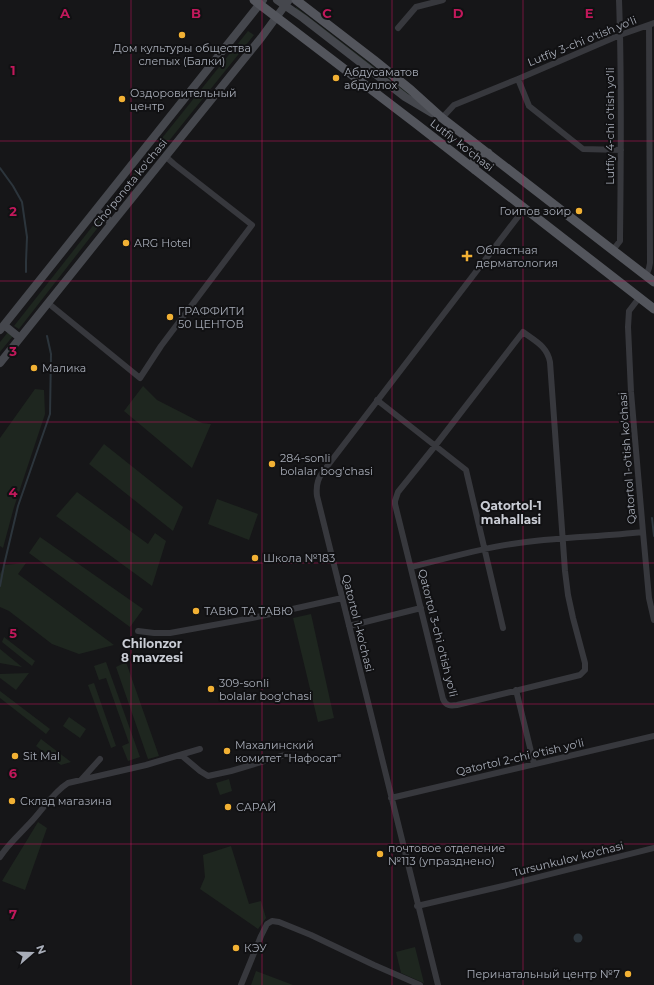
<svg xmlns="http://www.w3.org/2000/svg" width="654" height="985" font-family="Montserrat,sans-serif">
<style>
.green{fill:#1e261f}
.water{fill:#2c353c}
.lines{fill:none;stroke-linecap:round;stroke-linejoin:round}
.stream{stroke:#2c353c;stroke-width:2}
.street{stroke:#37383d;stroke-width:6}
.secondary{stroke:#45474d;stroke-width:8}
.primary{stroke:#53555c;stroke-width:9}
.grid{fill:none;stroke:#c2185b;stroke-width:1;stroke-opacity:0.55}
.poi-dot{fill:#f2b134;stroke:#111113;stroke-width:1.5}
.labels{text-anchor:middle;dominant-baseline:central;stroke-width:4;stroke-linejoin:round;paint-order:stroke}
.street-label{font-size:11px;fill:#a8adb8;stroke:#111113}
.poi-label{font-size:11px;fill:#a8adb8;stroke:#111113;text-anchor:start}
.neighbourhood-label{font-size:12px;font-weight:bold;fill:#c9ccd4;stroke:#111113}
.grid-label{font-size:13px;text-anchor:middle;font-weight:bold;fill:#c2185b;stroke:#111113;stroke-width:4;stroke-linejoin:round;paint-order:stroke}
</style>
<rect width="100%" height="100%" fill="#161618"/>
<path class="green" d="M296,7L412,96L405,94L295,9Z
M248,31L254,35L111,213L105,209Z
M99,218L103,221L19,329L14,326Z
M8,332L13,336L0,352V342Z
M143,386L157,400L202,423L211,424L192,468L124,411Z
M35,389L44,390L45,414L14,507L3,548L0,546V438Z
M104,444L183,507L173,531L89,464Z
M77,492L148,544L155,533L166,541L152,586L56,516Z
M217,499L258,514L249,540L208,524Z
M40,537L143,609L130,627L29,553Z
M26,563L18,574L114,645L79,654L52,644L9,611L0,607V574L4,565Z
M311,614L334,718L318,722L293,618Z
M4,637L35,661L32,666L2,642Z
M0,649L22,667L0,663Z
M106,662L140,757L128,761L122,746L129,743L106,678L99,680L94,666Z
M126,662L159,756L148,759L116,667Z
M29,673L16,690L0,678V674Z
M94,683L116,746L111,748L88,685Z
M0,691L50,729L46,734L0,698Z
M69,717L86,729L80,738L63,726Z
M41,739L71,762L61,765L36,746Z
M229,779L232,791L220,795L216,783Z
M38,822L47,828L25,890L2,881Z
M231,846L249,904L261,901L266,918L258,929L200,889L205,877L203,855Z
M415,947L424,983L401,973L396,952Z
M256,971L293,985H251Z"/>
<path class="water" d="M573.5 938a4.5 4.5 0 1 1 9 0a4.5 4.5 0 1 1-9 0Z"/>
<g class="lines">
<path class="stream" d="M0,168L13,186L22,202L27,237L26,262V272
M652,518L654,536
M0,586L4,565L18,506L50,414L51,354L47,336"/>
<path class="street" d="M398,28L416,7L443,0
M518,79L529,106L583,149L621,150
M442,118L454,105L518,79L620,35L654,23
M613,250L620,241V238C621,159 622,79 619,0
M646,276L649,268L650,263L649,25
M639,298L629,311L628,327L631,392L643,532L649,598L654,620
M48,303L140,378L161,346L252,225L174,164L165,156
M523,332C535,341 547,346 550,362L565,571L568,595L573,618L585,663V670L580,675L457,705C450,706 446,706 443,699L395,504V501L398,492L435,446Z
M377,400L466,470L503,628
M411,567C445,559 478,549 512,544C555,537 599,537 643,532
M349,626L421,608
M138,631L154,633H170L252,618L342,598
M516,690L534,764
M181,755L200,771L208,776L231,771L285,755
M81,780L100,759
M391,798L654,736
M0,857C8,844 19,835 29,824C42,811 52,793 68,783L146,765L200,749
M417,906L503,886L654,848
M241,985L261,936L267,924L272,921L279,922L311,935L374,965L420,985
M438,985L317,496C316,488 317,480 322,473L524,209"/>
<path class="secondary" d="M277,0L303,18L405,97L432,113
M96,211L112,223
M4,325L20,338
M0,330L263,0
M0,363L112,223L261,38L289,0"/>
<path class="primary" d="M254,0L415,123L654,309
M296,0L374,60L411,90L442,118L654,282
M475,170L474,163L476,157L481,153H488"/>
</g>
<path class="grid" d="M131,0V985M262,0V985M392,0V985M523,0V985M0,141H654M0,281H654M0,422H654M0,563H654M0,704H654M0,844H654"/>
<g class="poi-dot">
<circle cx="182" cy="35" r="4"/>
<circle cx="336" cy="78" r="4"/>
<circle cx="122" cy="99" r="4"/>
<circle cx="579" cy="211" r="4"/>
<circle cx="126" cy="243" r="4"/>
<path d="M465 250h4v4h4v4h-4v4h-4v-4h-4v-4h4z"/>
<circle cx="170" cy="317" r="4"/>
<circle cx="34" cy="368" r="4"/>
<circle cx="272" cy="464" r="4"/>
<circle cx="255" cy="558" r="4"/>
<circle cx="196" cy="611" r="4"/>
<circle cx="211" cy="689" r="4"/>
<circle cx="227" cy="751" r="4"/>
<circle cx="15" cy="756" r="4"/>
<circle cx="12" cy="801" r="4"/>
<circle cx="228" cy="807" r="4"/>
<circle cx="380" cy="854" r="4"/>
<circle cx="236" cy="948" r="4"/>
<circle cx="628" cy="974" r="4"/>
</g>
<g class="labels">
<g class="street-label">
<text transform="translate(582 41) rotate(-22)">Lutfiy 3-chi o'tish yo'li</text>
<text transform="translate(610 126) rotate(-90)">Lutfiy 4-chi o'tish yo'li</text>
<text transform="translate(462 145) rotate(38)">Lutfiy ko'chasi</text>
<text transform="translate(130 183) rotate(-51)">Cho'ponota ko'chasi</text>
<text transform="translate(627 458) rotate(-94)">Qatortol 1-o'tish ko'chasi</text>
<text transform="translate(358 623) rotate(76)">Qatortol 1-ko'chasi</text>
<text transform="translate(438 633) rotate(76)">Qatortol 3-chi o'tish yo'li</text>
<text transform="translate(520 757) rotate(-13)">Qatortol 2-chi o'tish yo'li</text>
<text transform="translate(568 859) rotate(-14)">Tursunkulov ko'chasi</text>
</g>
<g class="poi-label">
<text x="182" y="48" text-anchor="middle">Дом культуры общества<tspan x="182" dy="13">слепых (Балки)</tspan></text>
<text x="344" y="72">Абдусаматов<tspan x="344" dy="13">абдуллох</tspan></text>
<text x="130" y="93">Оздоровительный<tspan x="130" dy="13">центр</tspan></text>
<text x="571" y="211" text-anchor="end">Гоипов зоир</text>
<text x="134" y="243">ARG Hotel</text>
<text x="476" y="250">Областная<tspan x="476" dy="13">дерматология</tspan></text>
<text x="178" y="311">ГРАФФИТИ<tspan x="178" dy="13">50 ЦЕНТОВ</tspan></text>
<text x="42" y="368">Малика</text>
<text x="280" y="458">284-sonli<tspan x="280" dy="13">bolalar bog'chasi</tspan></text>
<text x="263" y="558">Школа №183</text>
<text x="204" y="611">ТАВЮ ТА ТАВЮ</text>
<text x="219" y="683">309-sonli<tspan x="219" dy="13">bolalar bog'chasi</tspan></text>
<text x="235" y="745">Махалинский<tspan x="235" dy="13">комитет "Нафосат"</tspan></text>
<text x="23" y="756">Sit Mal</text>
<text x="20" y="801">Склад магазина</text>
<text x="236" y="807">САРАЙ</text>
<text x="388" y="848">почтовое отделение<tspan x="388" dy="13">№113 (упразднено)</tspan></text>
<text x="244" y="948">КЭУ</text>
<text x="620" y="974" text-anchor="end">Перинатальный центр №7</text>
</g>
<g class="neighbourhood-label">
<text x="511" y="505">Qatortol-1<tspan x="511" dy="14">mahallasi</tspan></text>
<text x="152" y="643">Chilonzor<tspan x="152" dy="14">8 mavzesi</tspan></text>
</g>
</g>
<g class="grid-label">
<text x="65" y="18">A</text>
<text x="196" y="18">B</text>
<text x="327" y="18">C</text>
<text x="458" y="18">D</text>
<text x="589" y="18">E</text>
<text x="13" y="75">1</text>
<text x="13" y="216">2</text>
<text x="13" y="356">3</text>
<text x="13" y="497">4</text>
<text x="13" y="638">5</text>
<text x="13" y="778">6</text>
<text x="13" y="919">7</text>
</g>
<g transform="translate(32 953) rotate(70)" stroke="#111113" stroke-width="3" paint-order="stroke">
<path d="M0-3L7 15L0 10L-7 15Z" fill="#a8adb8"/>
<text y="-6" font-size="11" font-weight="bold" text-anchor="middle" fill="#a8adb8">N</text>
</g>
</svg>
